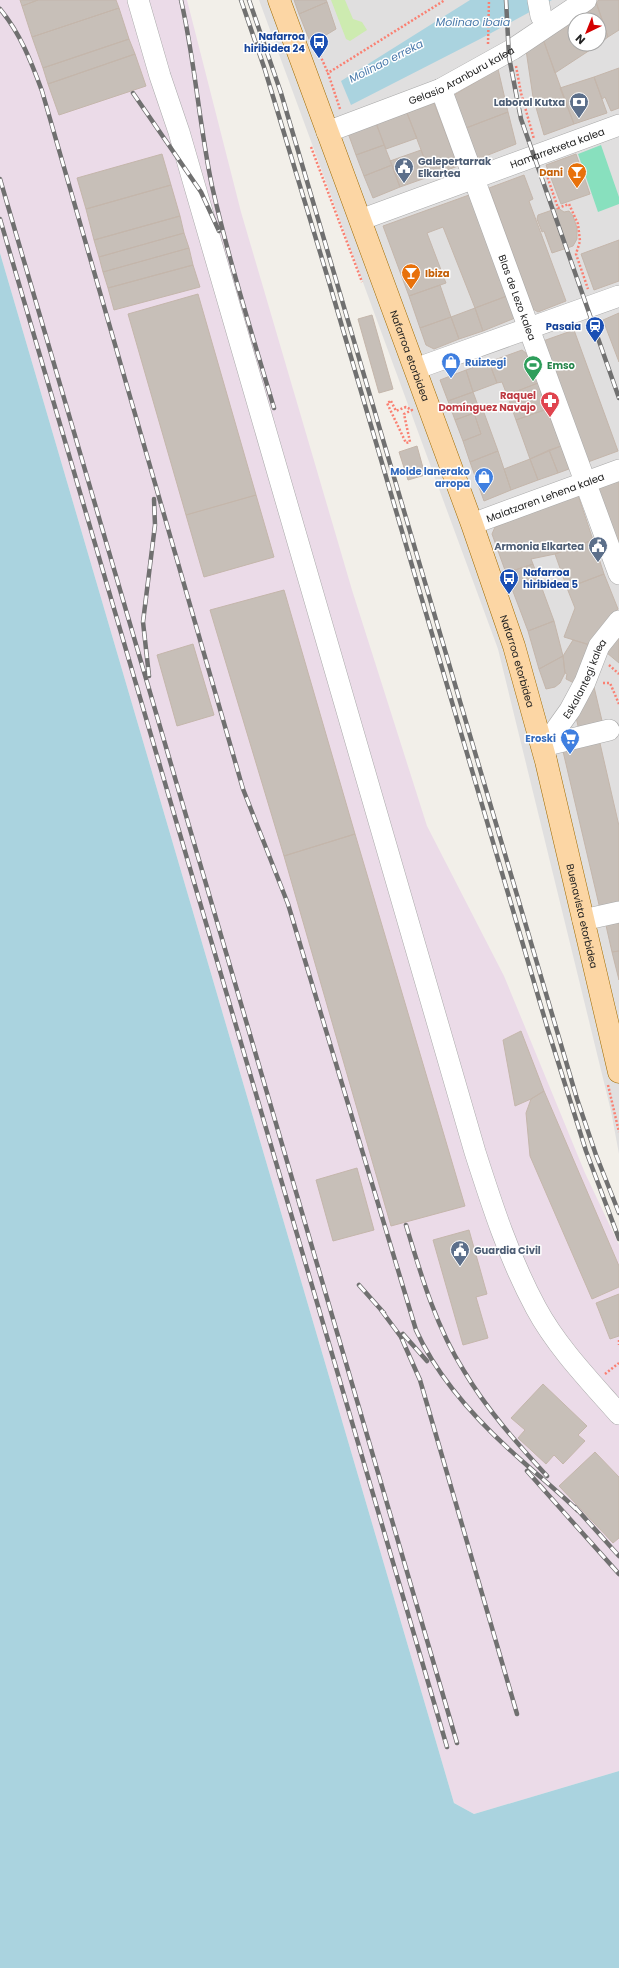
<svg xmlns="http://www.w3.org/2000/svg" width="619" height="1968" font-family="Poppins,sans-serif">
<style>
.residential{fill:#e0dfdf;fill-rule:evenodd}
.industrial{fill:#ebdbe8}
.grass{fill:#cdebb0}
.pitch{fill:#88e0be}
.parking{fill:#e2e2e2}
.water{fill:#aad3df}
.building{fill:#c7bfb8;stroke:#c4b6ab}
.lines{fill:none;stroke-linecap:round;stroke-linejoin:round}
.minor-casing{stroke:#a9a9a9;stroke-width:22}
.major-casing{stroke:#a06b00;stroke-width:23}
.path{stroke:#fa8072;stroke-width:2.5;stroke-dasharray:2 2;stroke-linecap:butt}
.minor{stroke:#fff;stroke-width:21}
.major{stroke:#fcd6a4;stroke-width:22}
.rail-casing{stroke:#707070;stroke-width:4.5}
.rail{stroke:#fff;stroke-width:3;stroke-dasharray:9;stroke-linecap:butt}
.labels{text-anchor:middle;dominant-baseline:central;stroke-width:3;stroke-linejoin:round;paint-order:stroke}
.transit-label{font-size:10px;font-weight:bold;fill:#164399;stroke:#fff;text-anchor:end}
.street-label{font-size:10px;fill:#222;stroke:#fff}
.service-label{font-size:10px;font-weight:bold;fill:#4e5e75;stroke:#fff;text-anchor:end}
.food-label{font-size:10px;font-weight:bold;fill:#c56008;stroke:#fff;text-anchor:end}
.shop-label{font-size:10px;font-weight:bold;fill:#366cbe;stroke:#fff;text-anchor:end}
.leisure-label{font-size:10px;font-weight:bold;fill:#27864d;stroke:#fff;text-anchor:start}
.health-label{font-size:10px;font-weight:bold;fill:#be3a42;stroke:#fff;text-anchor:end}
.water-label{font-size:11px;font-style:italic;fill:#4a7aab;stroke:#fff}
</style>
<rect width="100%" height="100%" fill="#f2efe9"/>
<path class="residential" d="M259,0H619V1154L611,1111L498,649ZM575,20H599V44H575Z"/>
<path class="industrial" d="M0,0H187L241,212L352,590L427,826L504,976L585,1173L619,1245V1771L474,1814L454,1803L0,253Z"/>
<path class="grass" d="M331,0H345L353,19L362,22L367,30L350,41L346,39Z"/>
<path class="pitch" d="M601,145L619,197V204L598,212L578,154Z"/>
<path class="parking" d="M594,925H597L619,1019V1035Z"/>
<path class="water" d="M470,0H552L480,39L351,105L341,81Z
M0,253L454,1803L474,1814L619,1771V1968H0Z"/>
<path class="building" d="M20,0H38L22,6Z
M38,0H116L119,8L32,37L22,6Z
M294,0H326L327,2L299,14Z
M599,0H619V30L608,37L596,2Z
M327,2L336,29L311,44L299,14Z
M596,2L608,37L599,44V20H575V22L573,18Z
M119,8L129,39L43,68L32,37Z
M573,18L575,22V44H584L587,52L555,73L543,39Z
M129,39L135,54L48,84L43,68Z
M543,39L574,124L544,135L533,97L526,50Z
M584,44H599L587,52Z
M135,54L146,86L59,115L48,84Z
M619,68V108L611,111L605,97L602,99L594,77Z
M498,69L508,112L466,128L454,95Z
M594,77L607,113L574,124L560,88Z
M434,103L458,166L431,176L407,113Z
M508,112L516,144L478,159L466,128Z
M407,113L417,138L386,149L376,123Z
M376,123L384,145L356,155L348,133Z
M384,145L392,165L364,176L356,155Z
M421,150L431,176L400,187L390,161Z
M162,154L171,185L86,209L77,178Z
M576,154L590,194L561,204L546,165Z
M392,165L400,187L373,198L364,176Z
M524,175L533,199L529,201L566,301L538,312L533,309L489,188Z
M171,185L180,216L94,240L86,209Z
M469,195L507,296L475,308L443,227L427,233L446,283L409,296L383,226Z
M558,208L564,212L569,211L573,216L577,228V239L573,246L552,253L544,231L542,232L537,219L538,215Z
M180,216L184,233L99,257L94,240Z
M184,233L189,248L103,272L99,257Z
M619,240V281L594,290L581,254Z
M189,248L193,265L108,288L103,272Z
M193,265L200,287L114,310L108,288Z
M440,285L451,317L420,328L409,296Z
M198,294L256,495L186,515L128,314Z
M507,296L515,318L483,331L475,308Z
M475,308L483,331L459,339L451,317Z
M619,313V362L603,320Z
M372,315L393,389L379,393L358,319Z
M451,317L459,339L434,349L426,345L420,328Z
M574,330L618,451L588,462L543,341Z
M522,350L526,353L538,383L507,395L502,382L497,383L489,362Z
M489,362L497,383L473,392L466,370Z
M466,370L473,392L448,401L440,380Z
M538,383L547,409L516,420L507,395Z
M473,392L480,411L455,420L448,401Z
M547,409L561,446L530,459L516,420Z
M483,410L498,451L470,462L463,441L481,434L474,413Z
M474,413L481,434L463,441L455,420Z
M417,446L425,475L408,480L399,452Z
M561,446L569,469L558,473L549,450Z
M549,450L558,473L538,480L530,459Z
M498,451L511,490L484,501L470,462Z
M530,459L538,480L511,490L504,469Z
M619,480V554L595,489Z
M256,495L274,557L204,577L186,515Z
M578,495L593,540L555,554L531,559L533,564L506,573L492,534L495,527Z
M593,540L604,574L567,588L555,554Z
M533,564L554,621L528,631L506,573Z
M604,574L618,609L590,645L564,637L575,608L567,588Z
M284,590L355,834L284,856L210,610Z
M554,621L563,656L539,669L528,631Z
M619,625V663L601,648Z
M573,640L590,645L576,684L566,679L567,674L565,673L563,656Z
M193,644L214,715L177,726L157,655Z
M563,656L565,673L560,683L555,687L546,689L539,669Z
M594,687L603,725L580,735L576,717L587,688Z
M599,739L619,826V905L600,909L562,747Z
M355,834L465,1206L391,1226L284,856Z
M619,918V951L612,952L605,921Z
M619,951V980L612,952Z
M521,1031L544,1091L531,1099L515,1106L503,1040Z
M544,1091L619,1266V1287L592,1299L530,1156L526,1113L531,1099Z
M357,1168L374,1230L333,1241L316,1180Z
M469,1230L487,1294L476,1297L488,1338L463,1345L433,1240Z
M619,1294V1336L610,1339L596,1303Z
M543,1384L587,1426L578,1435L585,1441L563,1464L554,1455L546,1464L518,1438L525,1430L511,1418Z
M595,1452L619,1477V1538L613,1543L559,1486Z"/>
<g class="lines">
<defs>
<g id="minor">
<path d="M138,0L160,76L179,132L475,1152C492,1205 509,1258 536,1308C557,1347 590,1381 619,1414"/>
<path d="M538,0L541,16"/>
<path id="s1" d="M441,89L619,574"/>
<path id="s2" d="M327,132L441,89L513,49L586,0"/>
<path id="s3" d="M360,220L619,125"/>
<path d="M426,365L619,296"/>
<path id="s4" d="M472,524L619,470"/>
<path d="M547,745L609,730"/>
<path id="s5" d="M546,761L545,753L550,738L570,710L585,682L599,646L619,621"/>
<path d="M583,920L619,912"/>
</g>
<g id="major">
<path id="s6" d="M279,0L472,524L514,646L546,761L619,1072"/>
</g>
</defs>
<use href="#minor" class="minor-casing"/>
<use href="#major" class="major-casing"/>
<path class="path" d="M488,44L489,0
M320,55L328,73
M516,66L521,93L534,139
M340,109L328,73L445,0
M311,147L362,282
M545,170L558,208L569,204L578,224L580,241L576,254L588,289
M391,401L396,411L406,407L412,410L404,414L410,442L406,443L387,403Z
M609,665L619,674
M603,683H610L619,704
M608,1085L619,1132
M619,1340V1345
M605,1374L619,1363"/>
<use href="#minor" class="minor"/>
<use href="#major" class="major"/>
<defs>
<path id="rail" d="M181,0C195,61 199,124 212,186C229,261 252,334 274,408
M241,0L265,70L329,282L548,1030L586,1151L619,1239
M249,0L281,93L577,1099L596,1155L619,1213
M506,0L509,57L521,119L619,398
M0,9C20,33 31,61 42,91L243,789L288,904L416,1330C438,1379 480,1424 521,1460C540,1477 560,1493 578,1511
M133,93L201,192L219,231
M0,179L457,1743
M0,219L447,1747
M149,676L143,622L155,525L154,499
M406,1225C421,1275 436,1327 464,1371C487,1410 517,1443 547,1476
M359,1285L384,1313
M381,1310L401,1337L420,1380L517,1714
M403,1334L427,1361
M527,1471L619,1574
M575,1507L619,1556"/>
</defs>
<use href="#rail" class="rail-casing"/>
<use href="#rail" class="rail"/>
</g>
<defs>
<symbol id="bus-pin" viewBox="-11 -11 22 30"><path d="M0 17L-7.5 6A9.5 9.5 0 1 1 7.5 6Z" fill="#1a4fb4" stroke="#fff"/><path d="M-5-6H5V4H4V6H2V4H-2V6H-4V4H-5ZM-3.5-4V0h7V-4ZM-3.5 1.2v1.5H-2V1.2ZM2 1.2v1.5H3.5V1.2Z" fill="#fff"/></symbol>
<symbol id="bank-pin" viewBox="-11 -11 22 30"><path d="M0 17L-7.5 6A9.5 9.5 0 1 1 7.5 6Z" fill="#5c6f8a" stroke="#fff"/><path d="M-6-4H6V4H-6ZM0-2.3a2.3 2.3 0 1 0 0 4.6a2.3 2.3 0 1 0 0-4.6Z" fill="#fff"/></symbol>
<symbol id="civic-pin" viewBox="-11 -11 22 30"><path d="M0 17L-7.5 6A9.5 9.5 0 1 1 7.5 6Z" fill="#5c6f8a" stroke="#fff"/><path d="M-.6-6.5H3V-4.5H.6V-3L4-1V1h2V6H-6V1h2V-1L-.6-3ZM-1.2 2.5V6h2.4V2.5Z" fill="#fff"/></symbol>
<symbol id="bar-pin" viewBox="-11 -11 22 30"><path d="M0 17L-7.5 6A9.5 9.5 0 1 1 7.5 6Z" fill="#e8710a" stroke="#fff"/><path d="M-6-5H6L.8 .8V4.5H3.5V6h-7V4.5H-.8V.8Z" fill="#fff"/></symbol>
<symbol id="station-pin" viewBox="-11 -11 22 30"><path d="M0 17L-7.5 6A9.5 9.5 0 1 1 7.5 6Z" fill="#1a4fb4" stroke="#fff"/><path d="M-3-6H3Q5-6 5-4V2Q5 4 3 4L4.5 6H3L1.5 4h-3L-3 6H-4.5L-3 4Q-5 4-5 2V-4Q-5-6-3-6ZM-3.5-4v3h7v-3ZM-3.5 1v1.5H-2V1ZM2 1v1.5H3.5V1Z" fill="#fff"/></symbol>
<symbol id="shop-pin" viewBox="-11 -11 22 30"><path d="M0 17L-7.5 6A9.5 9.5 0 1 1 7.5 6Z" fill="#3f7fe0" stroke="#fff"/><path d="M-5-2.5h2.3a2.7 3.5 0 0 1 5.4 0H5L5.5 6h-11ZM-1.5-2.5h3a1.5 2.3 0 0 0-3 0Z" fill="#fff"/></symbol>
<symbol id="stadium-pin" viewBox="-11 -11 22 30"><path d="M0 17L-7.5 6A9.5 9.5 0 1 1 7.5 6Z" fill="#2e9e5b" stroke="#fff"/><path d="M0-5a6.5 5 0 1 0 0 10a6.5 5 0 1 0 0-10ZM-3.5-1.8h7v3.6h-7Z" fill="#fff"/></symbol>
<symbol id="pharmacy-pin" viewBox="-11 -11 22 30"><path d="M0 17L-7.5 6A9.5 9.5 0 1 1 7.5 6Z" fill="#e0444e" stroke="#fff"/><path d="M-2-6h4v4h4v4h-4v4h-4v-4h-4v-4h4Z" fill="#fff"/></symbol>
<symbol id="supermarket-pin" viewBox="-11 -11 22 30"><path d="M0 17L-7.5 6A9.5 9.5 0 1 1 7.5 6Z" fill="#3f7fe0" stroke="#fff"/><path d="M-6-5.5h2.5l.6 2H6L4.5 2H-2.5L-4.4-4H-6ZM-1.5 3.2a1.3 1.3 0 1 0 .1 0ZM3 3.2a1.3 1.3 0 1 0 .1 0Z" fill="#fff"/></symbol>
</defs>
<g fill-rule="evenodd">
<use href="#bus-pin" x="308" y="31" width="22" height="30"/>
<use href="#bank-pin" x="568" y="91" width="22" height="30"/>
<use href="#civic-pin" x="393" y="156" width="22" height="30"/>
<use href="#bar-pin" x="566" y="161" width="22" height="30"/>
<use href="#bar-pin" x="400" y="262" width="22" height="30"/>
<use href="#station-pin" x="584" y="315" width="22" height="30"/>
<use href="#shop-pin" x="440" y="351" width="22" height="30"/>
<use href="#stadium-pin" x="522" y="354" width="22" height="30"/>
<use href="#pharmacy-pin" x="539" y="390" width="22" height="30"/>
<use href="#shop-pin" x="473" y="466" width="22" height="30"/>
<use href="#civic-pin" x="587" y="535" width="22" height="30"/>
<use href="#bus-pin" x="498" y="567" width="22" height="30"/>
<use href="#supermarket-pin" x="559" y="727" width="22" height="30"/>
<use href="#civic-pin" x="449" y="1239" width="22" height="30"/>
</g>
<g class="labels">
<g class="transit-label">
<text x="305" y="36">Nafarroa<tspan x="305" dy="12">hiribidea 24</tspan></text>
<text x="581" y="326">Pasaia</text>
<text x="523" y="572" text-anchor="start">Nafarroa<tspan x="523" dy="12">hiribidea 5</tspan></text>
</g>
<g class="street-label">
<text stroke="none"><textPath href="#s2" startOffset="146">Gelasio Aranburu kalea</textPath></text>
<text stroke="none"><textPath href="#s3" startOffset="210">Hamarretxeta kalea</textPath></text>
<text stroke="none"><textPath href="#s1" startOffset="222">Blas de Lezo kalea</textPath></text>
<text stroke="none"><textPath href="#s6" startOffset="379">Nafarroa etorbidea</textPath></text>
<text stroke="none"><textPath href="#s4" startOffset="78">Maiatzaren Lehena kalea</textPath></text>
<text stroke="none"><textPath href="#s6" startOffset="703">Nafarroa etorbidea</textPath></text>
<text stroke="none"><textPath href="#s5" startOffset="93">Eskalantegi kalea</textPath></text>
<text stroke="none"><textPath href="#s6" startOffset="966">Buenavista etorbidea</textPath></text>
</g>
<g class="service-label">
<text x="565" y="102">Laboral Kutxa</text>
<text x="418" y="161" text-anchor="start">Galepertarrak<tspan x="418" dy="12">Elkartea</tspan></text>
<text x="584" y="546">Armonia Elkartea</text>
<text x="474" y="1250" text-anchor="start">Guardia Civil</text>
</g>
<g class="food-label">
<text x="563" y="172">Dani</text>
<text x="425" y="273" text-anchor="start">Ibiza</text>
</g>
<g class="shop-label">
<text x="465" y="362" text-anchor="start">Ruiztegi</text>
<text x="470" y="471">Molde lanerako<tspan x="470" dy="12">arropa</tspan></text>
<text x="556" y="738">Eroski</text>
</g>
<g class="leisure-label">
<text x="547" y="365">Emso</text>
</g>
<g class="health-label">
<text x="536" y="395">Raquel<tspan x="536" dy="12">Domínguez Navajo</tspan></text>
</g>
<g class="water-label">
<text x="473" y="22">Molinao ibaia</text>
<text transform="translate(386 61) rotate(-27)">Molinao erreka</text>
</g>
</g>
<g transform="translate(587 32) rotate(223)"><circle r="19" fill="#ffffff" stroke="#a7a7a7"/>
<path d="M0-3L7 15L0 10L-7 15Z" fill="#d40000"/>
<text y="-6" font-size="11" font-weight="bold" text-anchor="middle" fill="#222222">N</text>
</g>
</svg>
